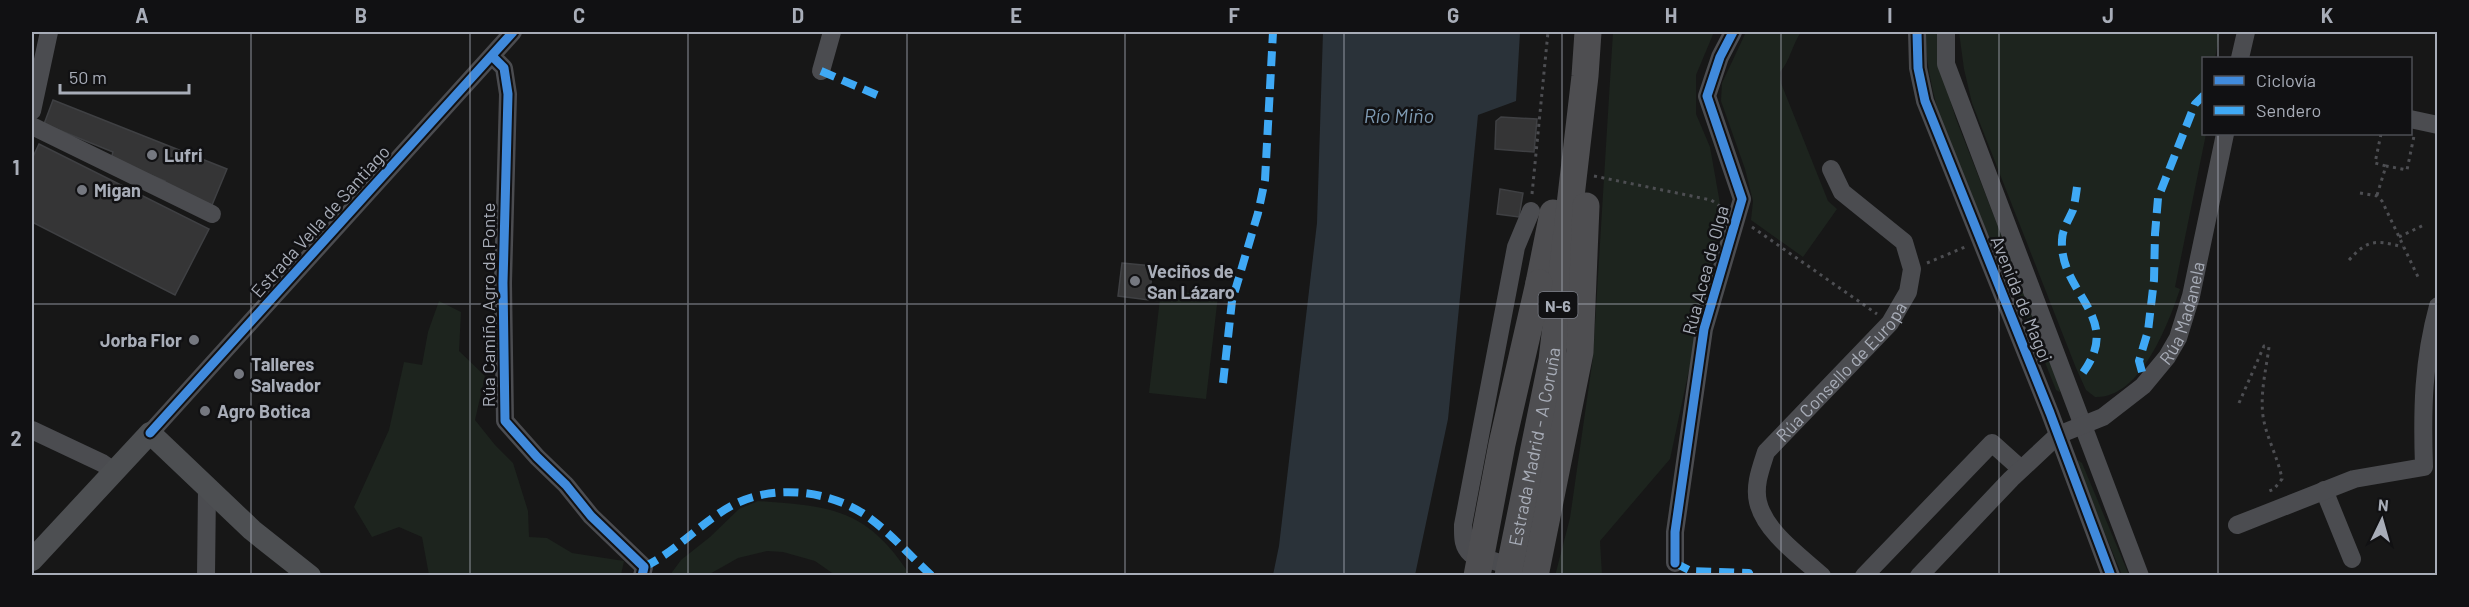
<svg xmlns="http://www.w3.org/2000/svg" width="2469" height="607" font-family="Barlow,sans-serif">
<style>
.green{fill:#1d241e}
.water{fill:#2a3239}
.building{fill:#353536;stroke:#3f4043;stroke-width:1.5}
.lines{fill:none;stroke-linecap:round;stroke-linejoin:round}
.path{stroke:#4d4e52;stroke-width:3;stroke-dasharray:3 4.5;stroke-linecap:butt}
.minor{stroke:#4b4c50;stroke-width:18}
.major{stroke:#4d4f52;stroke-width:22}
.highway{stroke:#4e4e51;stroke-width:27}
.highway-bridge{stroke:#4e4e51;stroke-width:27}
.quiet{stroke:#3fa9f5;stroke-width:8;stroke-dasharray:15 8;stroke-linecap:butt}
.cycleway-casing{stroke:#111113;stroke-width:13}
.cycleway{stroke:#408adc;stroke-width:9}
.grid{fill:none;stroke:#a8adb8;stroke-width:1.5;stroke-opacity:0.55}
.poi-dot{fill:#757880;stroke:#111113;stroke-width:2}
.labels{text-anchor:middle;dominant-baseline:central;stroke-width:5;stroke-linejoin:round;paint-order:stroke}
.shield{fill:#111113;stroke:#7b7e86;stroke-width:1.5}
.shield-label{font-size:16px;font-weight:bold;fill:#a8adb8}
.poi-label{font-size:18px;font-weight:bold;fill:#a8adb8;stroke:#111113;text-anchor:start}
.street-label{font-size:18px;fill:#a8adb8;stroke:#111113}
.water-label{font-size:20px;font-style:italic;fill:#7f9bb3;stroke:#111113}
.neatline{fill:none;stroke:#a8adb8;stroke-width:2}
.grid-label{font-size:20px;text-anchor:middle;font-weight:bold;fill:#a8adb8}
</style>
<rect width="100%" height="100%" fill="#171717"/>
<path class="green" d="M1613,32H1714L1696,75V114L1710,147L1722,215L1670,459L1600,541L1602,575L1555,576L1570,518L1593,357Z
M1746,32H1801C1792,45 1790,61 1780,72L1781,83L1828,201L1837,209L1803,257L1751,220L1753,201L1745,169L1721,101L1722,83Z
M1925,32H1938L1948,93L1956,119L2059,382L2060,392L2056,390C2045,363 2035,336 2023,309C1985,222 1928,129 1925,32Z
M1959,32H2220L2215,58H2204V134H2206L2175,287L2180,289C2168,325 2140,399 2095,397L2086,390L2076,368L1972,103L1964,69Z
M1161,290L1218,296L1206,399L1149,393Z
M439,301L461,312L459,351L485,376L475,420L495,445L513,463L528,511L529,537L547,538L572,553L624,561L621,575H429L422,537L399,527L372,537L354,507L389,430L404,362L422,365L428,332Z
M2078,460L2082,463L2129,575H2122L2076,464Z
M758,501C832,506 867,509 910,575H835L815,561L783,552L767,551L738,558L708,575H670L681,560L710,537L739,509Z"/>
<path class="water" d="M1323,32H1520L1516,101L1478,115L1448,419L1415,575H1273L1279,546L1317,223Z"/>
<path class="building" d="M53,100L227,169L212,205L164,186L165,181L111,159L113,152L44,124Z
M1501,117L1537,119L1534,152L1495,149L1496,121Z
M39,144L209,229L175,295L32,222V159Z
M1500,189L1523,193L1519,217L1497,214Z
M1122,263L1153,266L1149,300L1118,296Z"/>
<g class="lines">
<path class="path" d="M2381,134L2375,163L2386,166
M1594,176L1711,200L1721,207
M2360,193L2377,196L2382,201L2419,279
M1532,194L1548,32
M2377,195L2386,166L2407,170L2414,136
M1752,227L1877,314
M2399,237L2426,224
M2349,260C2368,239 2376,240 2403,247
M1927,263L1965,247
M2239,403L2264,346L2269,347C2266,370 2260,393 2263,416C2266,437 2278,457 2282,479L2274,489L2267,492"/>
<g class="minor">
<path d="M1917,32L1918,68L1925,101L2050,413L2111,576"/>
<path d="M1946,32V64L2140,576"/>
<path d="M492,56L504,68L508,94L503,283L505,421L537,457L566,485L591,516L644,567L642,576"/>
<path d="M2240,58L2246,32"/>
<path d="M821,71L832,32"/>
<path d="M32,111L49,32"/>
<path d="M2410,119L2438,125"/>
<path d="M32,126L212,214"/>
<path d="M32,430L102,463L115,472"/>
<path d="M150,433L513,32"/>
<path d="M2324,490L2352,559"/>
<path d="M2237,525L2354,479L2424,467C2422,410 2423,361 2438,306"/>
<path d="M1675,563V532L1704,329L1742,199L1707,96L1720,57L1733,32"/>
<path d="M1510,566L1471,554C1462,546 1463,536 1463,525L1516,247L1531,211"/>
<path d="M206,576L207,489"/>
<path id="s1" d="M1822,576C1800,556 1765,532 1758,502C1754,485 1761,468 1766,452L1890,323L1908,292L1912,269L1904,242L1842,192L1831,169"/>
<path d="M1864,576L1992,443L2021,469"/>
<path id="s2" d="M1919,576L2011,479L2058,435L2103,417L2143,386L2167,357L2178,338L2191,296L2225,134"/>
</g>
<path class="major" d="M32,560L150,433L252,530L310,576"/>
<g class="highway">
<path d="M1539,283L1553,213"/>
<path id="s3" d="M1508,576L1552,360L1585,76L1588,32"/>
<path d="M1535,576L1580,352L1586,206"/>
</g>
<path class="highway-bridge" d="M1477,576L1502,444L1539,283"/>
<path class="quiet" d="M821,71L877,95
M2077,187C2076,194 2075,202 2073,210C2069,219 2062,230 2062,240C2059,296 2129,318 2078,379
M2142,372L2139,361L2148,331L2154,280L2155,234L2158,198L2195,104L2204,95
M1223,383L1232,301L1258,213L1265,180L1273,32
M1675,563L1691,571L1749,573L1750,576
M644,567C677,551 701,522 733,505C773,484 827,490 864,514C889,531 910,556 932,576"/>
<defs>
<path id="cycleway" d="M1917,32L1918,68L1925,101L2050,413L2111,576
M492,56L504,68L508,94L503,283L505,421L537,457L566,485L591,516L644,567L642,576
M150,433L513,32
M1675,563V532L1704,329L1742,199L1707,96L1720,57L1733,32"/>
</defs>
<use href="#cycleway" class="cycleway-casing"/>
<use href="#cycleway" class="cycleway"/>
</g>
<path class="grid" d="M251,32V576M470,32V576M688,32V576M907,32V576M1125,32V576M1344,32V576M1562,32V576M1781,32V576M1999,32V576M2218,32V58M2218,134V576M32,304H2438"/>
<g class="poi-dot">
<circle cx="152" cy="155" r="6"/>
<circle cx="82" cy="190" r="6"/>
<circle cx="1135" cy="281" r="6"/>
<circle cx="194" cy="340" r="6"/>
<circle cx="239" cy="374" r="6"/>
<circle cx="205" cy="411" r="6"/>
</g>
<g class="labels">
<rect class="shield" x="1538.5" y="292" width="39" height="26" rx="4.5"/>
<g class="shield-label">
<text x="1558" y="305">N-6</text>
</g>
<g class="poi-label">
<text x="164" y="155">Lufri</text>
<text x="94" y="190">Migan</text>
<text x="1147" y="271">Veciños de<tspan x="1147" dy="21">San Lázaro</tspan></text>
<text x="182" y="340" text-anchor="end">Jorba Flor</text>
<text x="251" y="364">Talleres<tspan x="251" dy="21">Salvador</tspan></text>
<text x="217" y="411">Agro Botica</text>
</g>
<g class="street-label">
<text transform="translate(320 221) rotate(-48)">Estrada Vella de Santiago</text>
<text transform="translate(1705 270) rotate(-75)">Rúa Acea de Olga</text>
<text transform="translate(2022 299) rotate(68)">Avenida de Magoi</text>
<text transform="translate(488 305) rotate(-90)">Rúa Camiño Agro da Ponte</text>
<text stroke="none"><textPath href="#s2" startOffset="382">Rúa Madanela</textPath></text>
<text stroke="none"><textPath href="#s1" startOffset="261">Rúa Consello de Europa</textPath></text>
<text stroke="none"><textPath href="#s3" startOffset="132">Estrada Madrid - A Coruña</textPath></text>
</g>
<g class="water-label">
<text x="1399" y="115">Río Miño</text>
</g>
</g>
<rect width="2469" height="607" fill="none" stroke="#111113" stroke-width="66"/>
<rect x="2202" y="57" width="210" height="78" fill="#111113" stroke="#4d4f55" stroke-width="1.5"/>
<rect x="2214" y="76" width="30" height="9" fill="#408adc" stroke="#4d4f55" stroke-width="1.5"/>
<text x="2256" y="87" font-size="18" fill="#a8adb8">Ciclovía</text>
<rect x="2214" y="106" width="30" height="9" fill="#3fa9f5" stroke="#4d4f55" stroke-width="1.5"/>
<text x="2256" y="117" font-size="18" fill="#a8adb8">Sendero</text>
<g transform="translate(2382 520) rotate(5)" stroke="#111113" stroke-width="4.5" paint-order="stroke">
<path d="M0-4.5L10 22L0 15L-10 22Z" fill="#a8adb8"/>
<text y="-9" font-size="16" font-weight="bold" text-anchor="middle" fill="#a8adb8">N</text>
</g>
<path d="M60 84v9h129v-9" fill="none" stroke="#a8adb8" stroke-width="3"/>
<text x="69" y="84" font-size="18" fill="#a8adb8" stroke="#111113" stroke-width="4.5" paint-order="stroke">50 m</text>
<rect x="33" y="33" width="2403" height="541" class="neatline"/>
<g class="grid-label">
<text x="142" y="23">A</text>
<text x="361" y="23">B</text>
<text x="579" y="23">C</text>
<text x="798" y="23">D</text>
<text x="1016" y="23">E</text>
<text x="1234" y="23">F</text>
<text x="1453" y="23">G</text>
<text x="1671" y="23">H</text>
<text x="1890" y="23">I</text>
<text x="2108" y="23">J</text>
<text x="2327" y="23">K</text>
<text x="16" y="175">1</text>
<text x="16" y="446">2</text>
</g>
</svg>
